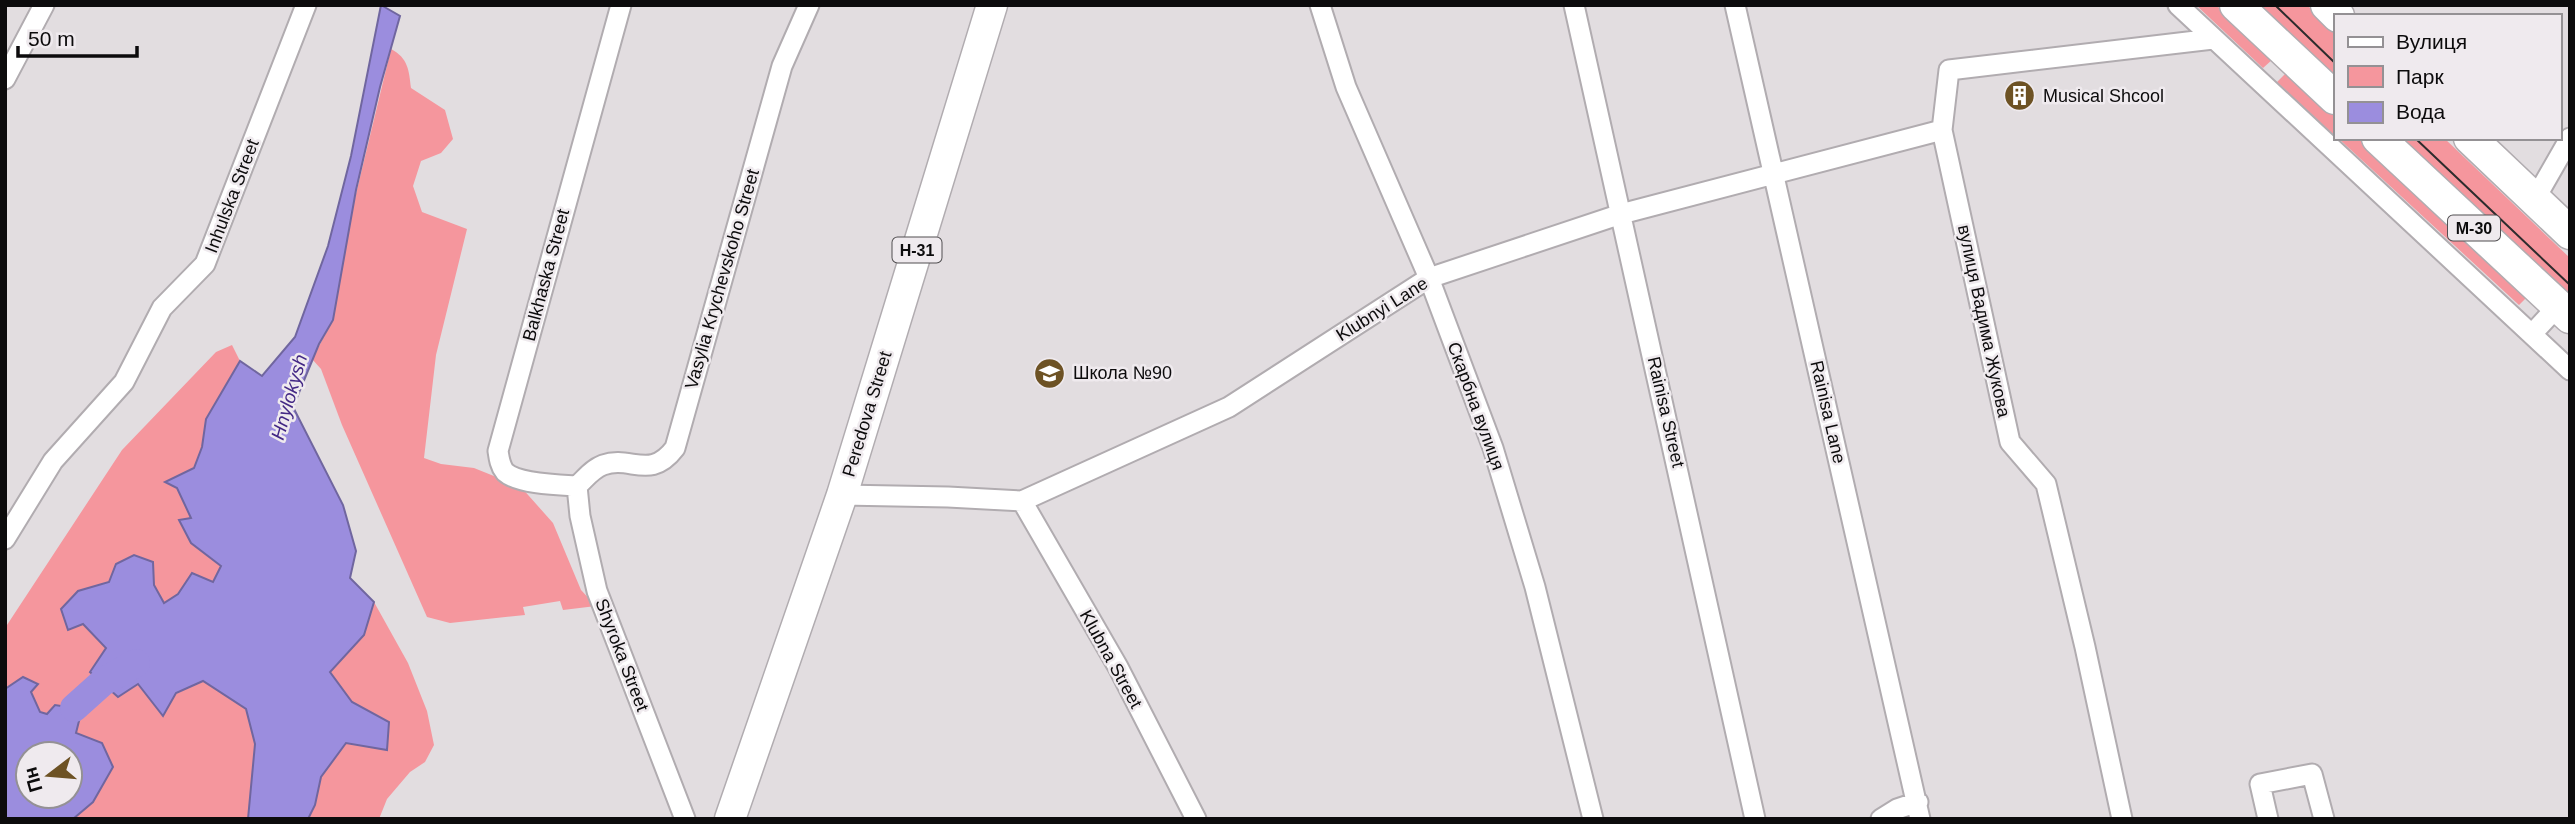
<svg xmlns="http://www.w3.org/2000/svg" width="2575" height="824" font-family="Helvetica,sans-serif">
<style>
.green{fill:#f5969d}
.water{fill:#9b8dde;stroke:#70669f;stroke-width:2;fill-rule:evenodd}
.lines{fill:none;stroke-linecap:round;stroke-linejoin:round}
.river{stroke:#9b8dde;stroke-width:28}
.minor-casing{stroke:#b1acb0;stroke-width:23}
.primary-casing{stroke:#b1acb0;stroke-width:33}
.trunk-casing{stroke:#b1acb0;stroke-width:35}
.minor{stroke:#fff;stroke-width:19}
.primary{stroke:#fff;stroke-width:30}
.trunk{stroke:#fff;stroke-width:32}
.tram{stroke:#2d2c2d;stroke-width:2}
.labels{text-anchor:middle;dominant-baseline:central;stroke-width:5;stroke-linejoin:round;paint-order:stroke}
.shield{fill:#efeaee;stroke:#504e50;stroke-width:2}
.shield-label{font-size:16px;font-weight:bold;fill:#0c0b0c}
.poi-label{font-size:18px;fill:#0c0b0c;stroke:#efeaee;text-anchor:start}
.street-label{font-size:18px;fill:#0c0b0c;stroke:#efeaee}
.water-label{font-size:19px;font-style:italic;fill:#432885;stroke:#efeaee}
</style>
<rect width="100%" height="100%" fill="#e2dde0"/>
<path class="green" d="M2196,5H2216L2273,59L2263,68Z
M2258,5H2307L2335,33V79Z
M391,49C408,58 409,70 411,88L445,110L453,139L441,153L421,161L413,186L422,212L467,229L436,355L424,458L441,464L474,468L521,487L553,523L581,590L596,606L563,610L560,601L523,607L525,615L450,623L427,617L342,425L321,369L312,359L333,320L348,227Z
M2287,72L2335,117V136L2277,82Z
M2338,138H2359L2529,295L2519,305Z
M2398,138H2444L2570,258V299Z
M232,345L240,361L206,419L202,447L194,468L177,488L191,518L179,521L191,543L221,566L213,583L192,573L178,594L164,603L154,585L153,562L116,564L109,582L78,591L83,624L106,648L90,672L103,682L138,684L176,693L203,681L246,709L255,744L248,819H73L93,802L76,733L40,712L31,692L37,685L7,686L5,689V628L122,450L216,352Z
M374,602L408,663L427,711L434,745L425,762L410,772L387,799L379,819H308L315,805L321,777L346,743L387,750L389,722L352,702L330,672L364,635Z"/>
<path class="water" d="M381,5L400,16L380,87L356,190L333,320L319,344L293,407L343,505L356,551L350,578L374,602L364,635L330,672L352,702L389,722L387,750L346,743L321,777L315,805L308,819H248L255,744L246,709L203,681L176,693L163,716L138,684L118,697L90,672L106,648L83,624L68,630L61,609L78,591L109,582L116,564L134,555L153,562L154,585L164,603L178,594L192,573L213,582L221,566L191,543L179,520L191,518L177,488L165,482L194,468L202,447L206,419L240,361L262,376L295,337L328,246L351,156Z
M23,677L38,684L31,692L40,712L47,714L55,705L74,708L80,717L76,733L102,743L113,767L93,802L73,819H5V689ZM28,754H70V796H28Z"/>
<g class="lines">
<path class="river" d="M74,708L103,682L136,663"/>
<defs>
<path id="minor" d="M1320,5L1346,87L1429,278L1493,448L1535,587L1593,819
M1574,5L1755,819
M1735,5L1920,819
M2178,5L2570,370
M5,79L44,5
M2535,199L2570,138
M2532,334L2558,306
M577,486C585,479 592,469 603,465C631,455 650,481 675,448L782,66L809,5
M577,486C559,485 518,484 505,472C500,466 499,458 498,451L621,5
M577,486L580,516L597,591L685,819
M842,495L948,497L1022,501L1229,407L1429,278L1621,214L1942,130
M1022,501L1118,667L1196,819
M5,539L53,461L124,382L162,308L205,264L306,5
M1881,819L1897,809L1918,802
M2122,819L2085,647L2046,484L2010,442L1942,130L1949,70L2213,39
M2268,819L2260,784L2312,774L2324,819"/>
<path id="primary" d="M730,819L842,495L992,5"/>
<path id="trunk" d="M2236,5L2335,98
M2327,5L2338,16
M2378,138L2570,317
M2470,138L2570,233"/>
</defs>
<use href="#minor" class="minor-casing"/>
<use href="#primary" class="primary-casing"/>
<use href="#trunk" class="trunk-casing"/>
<use href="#minor" class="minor"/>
<use href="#primary" class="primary"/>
<use href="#trunk" class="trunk"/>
<path class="tram" d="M2275,5L2335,63
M2415,138L2570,285"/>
</g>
<defs>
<symbol id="building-disc" viewBox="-11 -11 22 22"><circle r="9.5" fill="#6d5224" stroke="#efeaee"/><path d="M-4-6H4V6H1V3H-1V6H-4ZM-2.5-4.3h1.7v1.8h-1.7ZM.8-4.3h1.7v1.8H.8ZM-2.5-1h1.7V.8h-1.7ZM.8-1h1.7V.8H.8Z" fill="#fff"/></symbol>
<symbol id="school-disc" viewBox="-11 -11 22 22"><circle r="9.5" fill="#6d5224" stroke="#efeaee"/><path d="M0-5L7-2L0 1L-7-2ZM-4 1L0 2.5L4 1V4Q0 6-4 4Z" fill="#fff"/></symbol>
</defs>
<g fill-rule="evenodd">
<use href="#building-disc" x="2002" y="78" width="35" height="35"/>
<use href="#school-disc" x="1032" y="356" width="35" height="35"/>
</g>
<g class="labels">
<g class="shield">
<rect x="2448" y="215.5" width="52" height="25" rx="5"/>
<rect x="892.5" y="237.5" width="49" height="25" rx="5"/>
</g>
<g class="shield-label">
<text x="2474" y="228">М-30</text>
<text x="917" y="250">Н-31</text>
</g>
<g class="poi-label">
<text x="2043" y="96">Musical Shcool</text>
<text x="1073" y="373">Школа №90</text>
</g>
<g class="street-label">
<text transform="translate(232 196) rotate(-69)">Inhulska Street</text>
<text transform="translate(546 275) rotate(-75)">Balkhaska Street</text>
<text transform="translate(722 279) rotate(-74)">Vasylia Krychevskoho Street</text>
<text transform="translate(1382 309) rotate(-32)">Klubnyi Lane</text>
<text transform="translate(1984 321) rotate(78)">вулиця Вадима Жукова</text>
<text transform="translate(1476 406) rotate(70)">Скарбна вулиця</text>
<text transform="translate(1666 412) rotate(77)">Rainisa Street</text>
<text transform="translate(1828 412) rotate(77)">Rainisa Lane</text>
<text transform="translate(867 414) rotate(-73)">Peredova Street</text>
<text transform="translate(622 655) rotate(69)">Shyroka Street</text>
<text transform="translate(1111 659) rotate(61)">Klubna Street</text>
</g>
<g class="water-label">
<text transform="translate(289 397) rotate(-74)">Hnylokysh</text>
</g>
</g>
<rect width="2575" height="824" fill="none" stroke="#0c0b0c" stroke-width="14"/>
<rect x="2334" y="14" width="228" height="126" fill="#efeaee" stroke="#949194" stroke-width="2"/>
<rect x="2348" y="37" width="35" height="10" fill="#ffffff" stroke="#949194" stroke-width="2"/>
<text x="2396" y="49" font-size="21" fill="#0c0b0c">Вулиця</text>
<rect x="2348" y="66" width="35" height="21" fill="#f5969d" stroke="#949194" stroke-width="2"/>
<text x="2396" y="84" font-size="21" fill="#0c0b0c">Парк</text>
<rect x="2348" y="102" width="35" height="21" fill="#9b8dde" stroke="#949194" stroke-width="2"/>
<text x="2396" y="119" font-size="21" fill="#0c0b0c">Вода</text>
<g transform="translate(49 775) rotate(254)"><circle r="33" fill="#efeaee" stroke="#949194" stroke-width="2"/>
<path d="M0-5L12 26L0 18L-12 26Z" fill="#6d5224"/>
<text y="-10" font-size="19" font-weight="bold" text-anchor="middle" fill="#0c0b0c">Пн</text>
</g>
<path d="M18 46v10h119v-10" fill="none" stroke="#0c0b0c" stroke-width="3.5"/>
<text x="28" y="46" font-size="21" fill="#0c0b0c" stroke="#efeaee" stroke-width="5" paint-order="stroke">50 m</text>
</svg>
